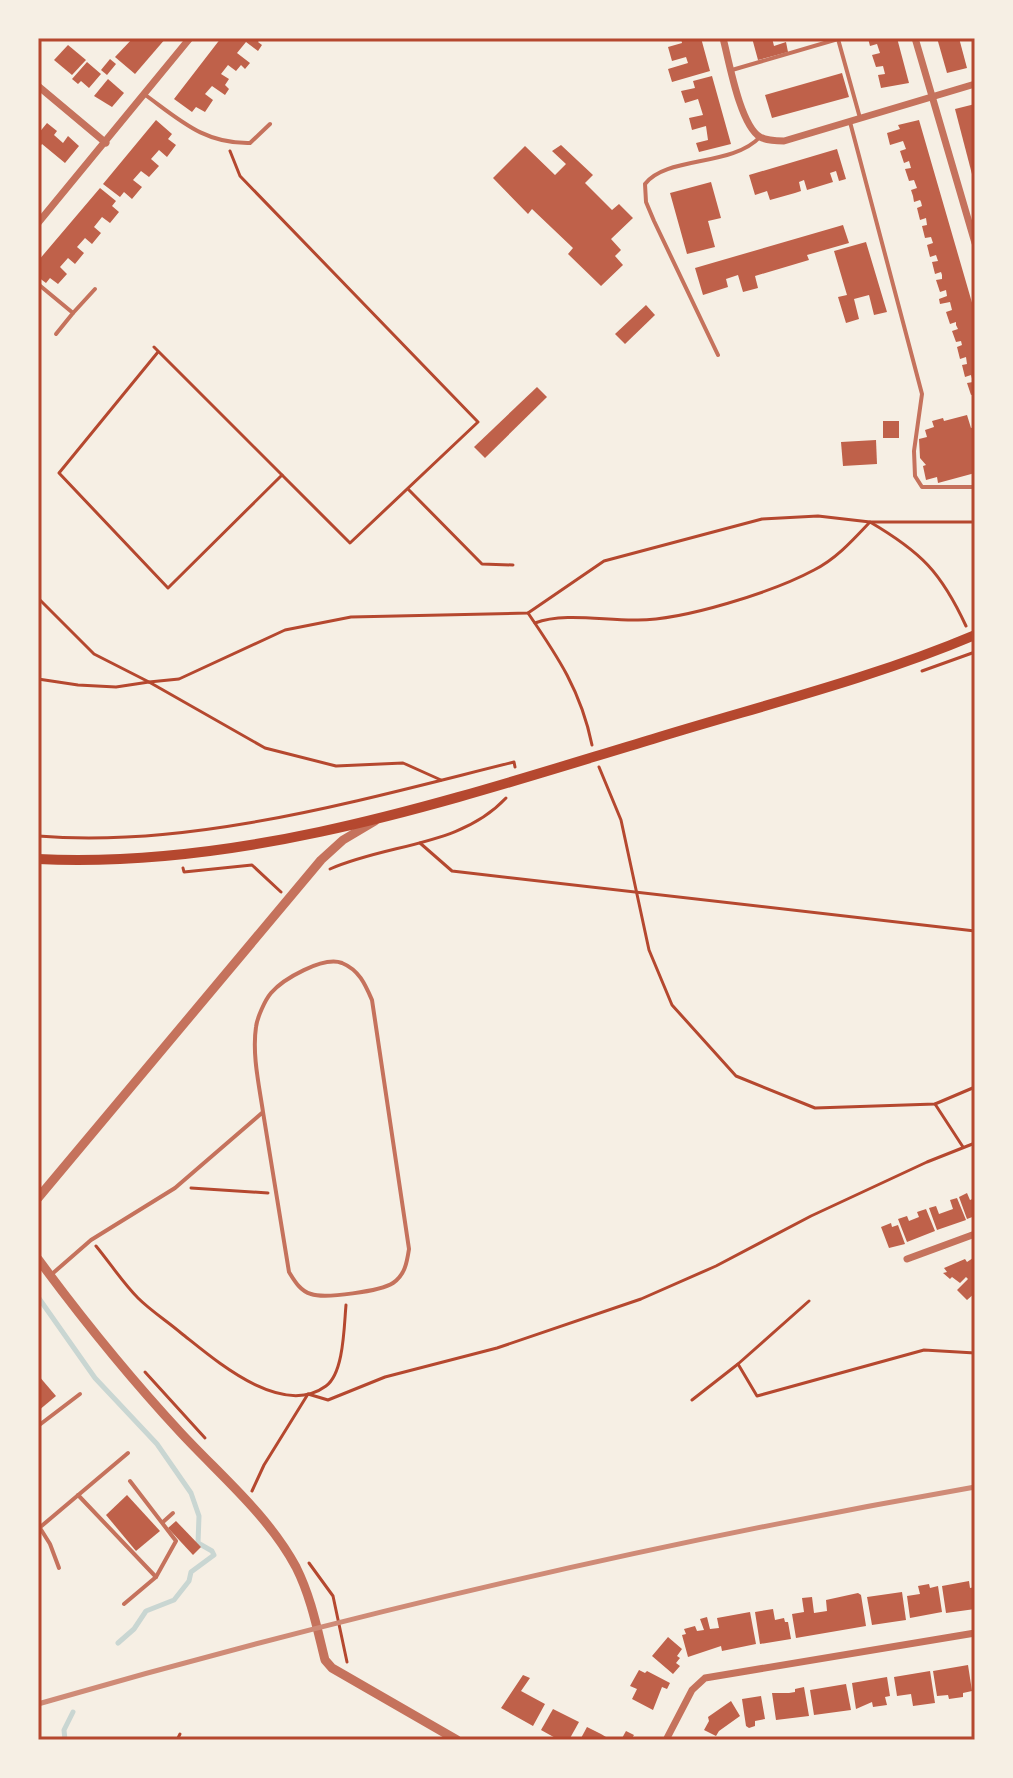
<svg xmlns="http://www.w3.org/2000/svg" width="1013" height="1778" viewBox="0 0 1013 1778" font-family="Jost,sans-serif">
<style>
.lines{fill:none;stroke-linecap:round;stroke-linejoin:round}
.stream{stroke:#c9d6d2;stroke-width:5}
.building{fill:#bf614a}
.path{stroke:#b5482f;stroke-width:3}
.service{stroke:#c5725c;stroke-width:4}
.minor{stroke:#c5725c;stroke-width:7}
.tertiary{stroke:#c5725c;stroke-width:9}
.secondary{stroke:#b5482f;stroke-width:10}
.rail{stroke:#cf8b77;stroke-width:5}
.neatline{fill:none;stroke:#b5482f;stroke-width:3}
</style>
<rect width="100%" height="100%" fill="#f6efe4"/>
<g class="lines">
<g class="stream">
<path d="M38,1297l57,81 62,66 34,49 8,23 -1,27 14,8 2,4 -23,17 -2,9 -15,19 -28,11 -12,18 -16,14"/>
<path d="M65,1740l-1,-10 9,-18"/>
</g>
</g>
<g class="building">
<path d="M133,38h33l-31,36 -20,-17z"/>
<path d="M221,38h40l-3,4 4,3 -4,6 -12,-9 -9,11 13,10 -5,6 -4,-4 -5,6 -8,-6 -7,9 8,5 -4,6 4,4 -4,6 -13,-9 -7,8 8,6 -8,12 -9,-5 -4,5 -18,-13z"/>
<path d="M681,38h20l9,33 -38,11 -4,-13 20,-6 -2,-6 -14,4 -4,-14 14,-4z"/>
<path d="M752,38h20l2,8 12,-4 2,10 -30,8z"/>
<path d="M868,38h29l12,45 -28,5 -3,-13 7,-1 -2,-8 -7,1 -4,-12 8,-2 -3,-9 -7,2z"/>
<path d="M937,38h22l8,30 -20,5z"/>
<path d="M68,45l18,15 -14,15 -18,-15z"/>
<path d="M110,59l6,5 -9,11 -6,-5z"/>
<path d="M87,62l14,12 -12,14 -8,-7 -3,3 -6,-5z"/>
<path d="M842,73l7,24 -77,21 -7,-23z"/>
<path d="M712,76l19,68 -32,8 -3,-9 12,-3 -2,-14 -14,4 -3,-12 14,-3 -5,-16 -13,4 -4,-12 14,-3 -2,-7z"/>
<path d="M108,79l16,14 -12,14 -18,-11z"/>
<path d="M975,104v78h-1l-19,-73z"/>
<path d="M156,120l16,14 -4,5 8,6 -9,12 -8,-7 -8,9 8,7 -10,11 -8,-6 -8,9 9,7 -10,12 -8,-7 -4,5 -17,-13z"/>
<path d="M919,120l56,193v81l-4,1 -4,-12 6,-1 -2,-7 -6,2 -3,-12 5,-1 -1,-7 -6,2 -3,-12 5,-2 -1,-4 -5,1 -4,-11 6,-2 -2,-4v-3l-6,2 -4,-12 6,-2 -2,-8 -10,2 -1,-5 8,-3 -1,-6 -6,2 -4,-12 6,-1v-4l-1,-3 -6,2 -3,-12 6,-1 -2,-6 -6,2 -3,-12 6,-2 -2,-6 -6,1 -3,-12 5,-1 -1,-7 -6,2 -3,-12 5,-2 -1,-4 -1,-2 -6,2 -1,-6 -2,-6 6,-2 -3,-8 -5,1 -4,-12 6,-1 -2,-7 -5,2 -4,-12 6,-2 -3,-8 -13,4 -3,-12 13,-4 -2,-4z"/>
<path d="M47,123l10,8 -3,4 9,8 5,-7 11,10 -14,17 -23,-19 -4,5v-15z"/>
<path d="M561,145l32,30 -8,8 27,27 7,-6 14,14 -22,21 10,11 -6,6 8,9 -22,21 -33,-32 5,-6 -41,-39 -4,5 -35,-36 32,-32 30,29 11,-11 -14,-13z"/>
<path d="M837,149l9,30 -7,2 -3,-10 -6,2 3,9 -26,8 -3,-10 -5,2 2,9 -6,2 -25,7 -3,-9 -12,4 -6,-20z"/>
<path d="M711,182l10,36 -13,3 7,26 -28,7 -17,-61z"/>
<path d="M100,188l16,13 -4,5 7,6 -9,11 -8,-6 -8,10 7,6 -9,11 -7,-6 -8,9 7,6 -9,11 -7,-6 -8,9 7,7 -9,10 -8,-6 -4,5 -8,-6v-16z"/>
<path d="M843,225l6,18 -42,12 2,5 -54,16 3,12 -15,4 -5,-17 -12,4 2,8 -25,8 -8,-27z"/>
<path d="M866,242l21,70 -13,3 -5,-20 -15,4 5,20 -13,4 -8,-26 9,-2 -13,-44z"/>
<path d="M646,305l9,10 -30,29 -10,-10z"/>
<path d="M537,387l10,10 -62,61 -11,-11z"/>
<path d="M967,415l4,13 4,-1v46l-37,10 -1,-6 -11,3 -3,-14 3,-1 -6,-7 -1,-19 8,-2 -2,-7 9,-3 -2,-6 11,-3 1,3z"/>
<rect x="883" y="421" width="16" height="17"/>
<path d="M876,440l1,24 -34,2 -2,-24z"/>
<path d="M967,1193l3,7 5,-2v18l-8,3 -8,-22z"/>
<path d="M957,1198l9,22 -29,10 -8,-22 7,-2 3,8 14,-5 -3,-9z"/>
<path d="M926,1209l9,22 -28,11 -9,-23 9,-3 2,5 10,-4 -2,-5z"/>
<path d="M891,1223l1,4 6,-2 7,19 -16,4 -8,-21z"/>
<path d="M973,1258l2,35 -8,7 -10,-10 11,-11 -2,-2 -6,6 -8,-6 -2,2 -7,-6 4,-1 -3,-4 21,-9 2,3z"/>
<path d="M38,1375l18,21 -18,15z"/>
<path d="M127,1495l33,36 -24,20 -30,-36z"/>
<path d="M176,1521l25,26 -8,8 -25,-27z"/>
<path d="M969,1581l1,7 5,-1v22l-29,4 -4,-27z"/>
<path d="M929,1584l1,4 8,-2 4,26 -32,6 -3,-22 13,-2 -2,-8z"/>
<path d="M902,1592l4,28 -34,5 -5,-28z"/>
<path d="M858,1593l3,2 5,31 -70,12 -4,-24 12,-2 -2,-14 10,-1 2,16 13,-2 -1,-11z"/>
<path d="M773,1609l2,11 9,-2 1,4h3l3,17 -31,5 -5,-32z"/>
<path d="M750,1612l6,32 -34,7 -1,-5 -33,11 -6,-22 4,-1 -2,-5 11,-3 2,5 7,-1 -4,-11 7,-2 3,12 9,-1 -2,-10z"/>
<path d="M668,1637l14,12 -5,7 3,2 -4,5 4,3 -7,8 -21,-18z"/>
<path d="M968,1665l4,26 -9,2v4l-14,2 -1,-4 -11,1 -4,-25z"/>
<path d="M639,1670l6,3 2,-2 23,12 -3,6 -5,-2 -9,23 -21,-11 5,-10 -7,-3z"/>
<path d="M930,1671l5,32 -22,3 -2,-12 -14,2 -3,-19z"/>
<path d="M523,1675l7,3 -9,13 24,13 -12,22 -32,-18z"/>
<path d="M887,1677l3,19 -5,1 2,8 -14,2 -1,-5 -16,7 -4,-26z"/>
<path d="M846,1684l5,26 -37,5 -4,-25z"/>
<path d="M804,1687l5,29 -33,4 -4,-27h17l6,-1v-3z"/>
<path d="M761,1696l4,23 -10,2v5l-6,2 -3,-2 -4,-27z"/>
<path d="M731,1701l9,15 -21,15 -3,5 -12,-6 5,-9 -1,-4z"/>
<path d="M553,1709l26,13 -10,18h-10l-18,-10z"/>
<path d="M587,1727l14,7 10,6h-31z"/>
<path d="M626,1731l8,4 -3,5h-10z"/>
</g>
<g class="lines">
<g class="path">
<path d="M154,347l196,196 128,-121 -238,-246 -10,-25"/>
<path d="M158,352l-99,121 109,115 114,-113"/>
<path d="M408,489l74,75 31,1"/>
<path d="M38,598l56,56 55,28 30,-3 106,-49 66,-13 177,-4 76,-52 158,-42 56,-3 52,6h105"/>
<path d="M528,613c30,44 53,78 64,132"/>
<path d="M535,623c29,-11 71,-2 103,-3 46,0 135,-28 176,-50 22,-11 39,-30 56,-48 51,30 71,50 96,104"/>
<path d="M922,671l53,-19"/>
<path d="M38,679l40,6 38,2 33,-5 116,66 71,18 67,-3 38,17"/>
<path d="M599,767l22,53 28,130 23,55 64,71 79,32 120,-4 40,-17"/>
<path d="M38,836c154,13 326,-37 476,-74l1,5"/>
<path d="M420,843l32,28 523,60"/>
<path d="M183,868l1,4 68,-7 29,27"/>
<path d="M330,869c59,-26 130,-22 176,-71"/>
<path d="M935,1104l28,43"/>
<path d="M191,1188l77,5"/>
<path d="M96,1246c14,17 27,37 42,52 13,13 29,23 43,35 33,26 100,86 145,53 18,-13 18,-60 20,-81"/>
<path d="M738,1364l19,32 167,-46 51,3"/>
<path d="M145,1372l60,66"/>
<path d="M692,1400l46,-36 71,-63"/>
<path d="M252,1491l12,-26 44,-71 20,6 57,-23 112,-29 144,-49 75,-33 95,-50 116,-54 48,-19"/>
<path d="M309,1563l24,33 14,66"/>
<path d="M177,1740l3,-6"/>
</g>
<g class="service">
<path d="M838,39l22,79"/>
<path d="M732,70l106,-31"/>
<path d="M144,94c36,26 60,50 106,49l20,-19"/>
<path d="M850,122l72,272 -8,57 1,25 7,11h53"/>
<path d="M38,284l35,29 -17,21"/>
<path d="M73,313l22,-24"/>
<path d="M718,355l-64,-134 -8,-19 -1,-18c21,-28 87,-17 115,-47"/>
<path d="M52,1274l39,-34 84,-52 88,-76c-4,-27 -11,-58 -7,-85 1,-9 9,-27 15,-34 12,-14 52,-37 71,-30 17,7 23,21 30,37l37,249c-2,13 -4,26 -16,34 -12,8 -68,16 -82,11 -11,-3 -17,-14 -22,-22l-26,-160"/>
<path d="M38,1426l42,-32"/>
<path d="M78,1495l78,82"/>
<path d="M163,1522l10,-9"/>
<path d="M40,1528l10,16 9,24"/>
<path d="M38,1529l90,-76"/>
<path d="M124,1604l32,-27 20,-36 -46,-60"/>
</g>
<g class="minor">
<path d="M723,38c6,23 17,87 37,99 7,4 16,4 24,4l191,-57"/>
<path d="M915,38l60,205"/>
<path d="M38,86l68,57"/>
<path d="M38,223l152,-185"/>
<path d="M907,1259l68,-25"/>
<path d="M666,1740l26,-50 13,-12 270,-45"/>
</g>
<g class="tertiary">
<path d="M38,1198l283,-338 22,-20 32,-19"/>
<path d="M38,1259c45,61 92,119 143,174 40,43 87,82 115,134 15,30 21,61 29,93l7,8 125,72"/>
</g>
<path class="secondary" d="M38,859c211,10 415,-60 615,-120 107,-33 218,-60 322,-104"/>
<path class="rail" d="M38,1704c308,-89 622,-162 937,-217"/>
</g>
<rect width="1013" height="1778" fill="none" stroke="#f6efe4" stroke-width="80"/>
<rect x="40" y="40" width="933" height="1698" class="neatline"/>
</svg>
